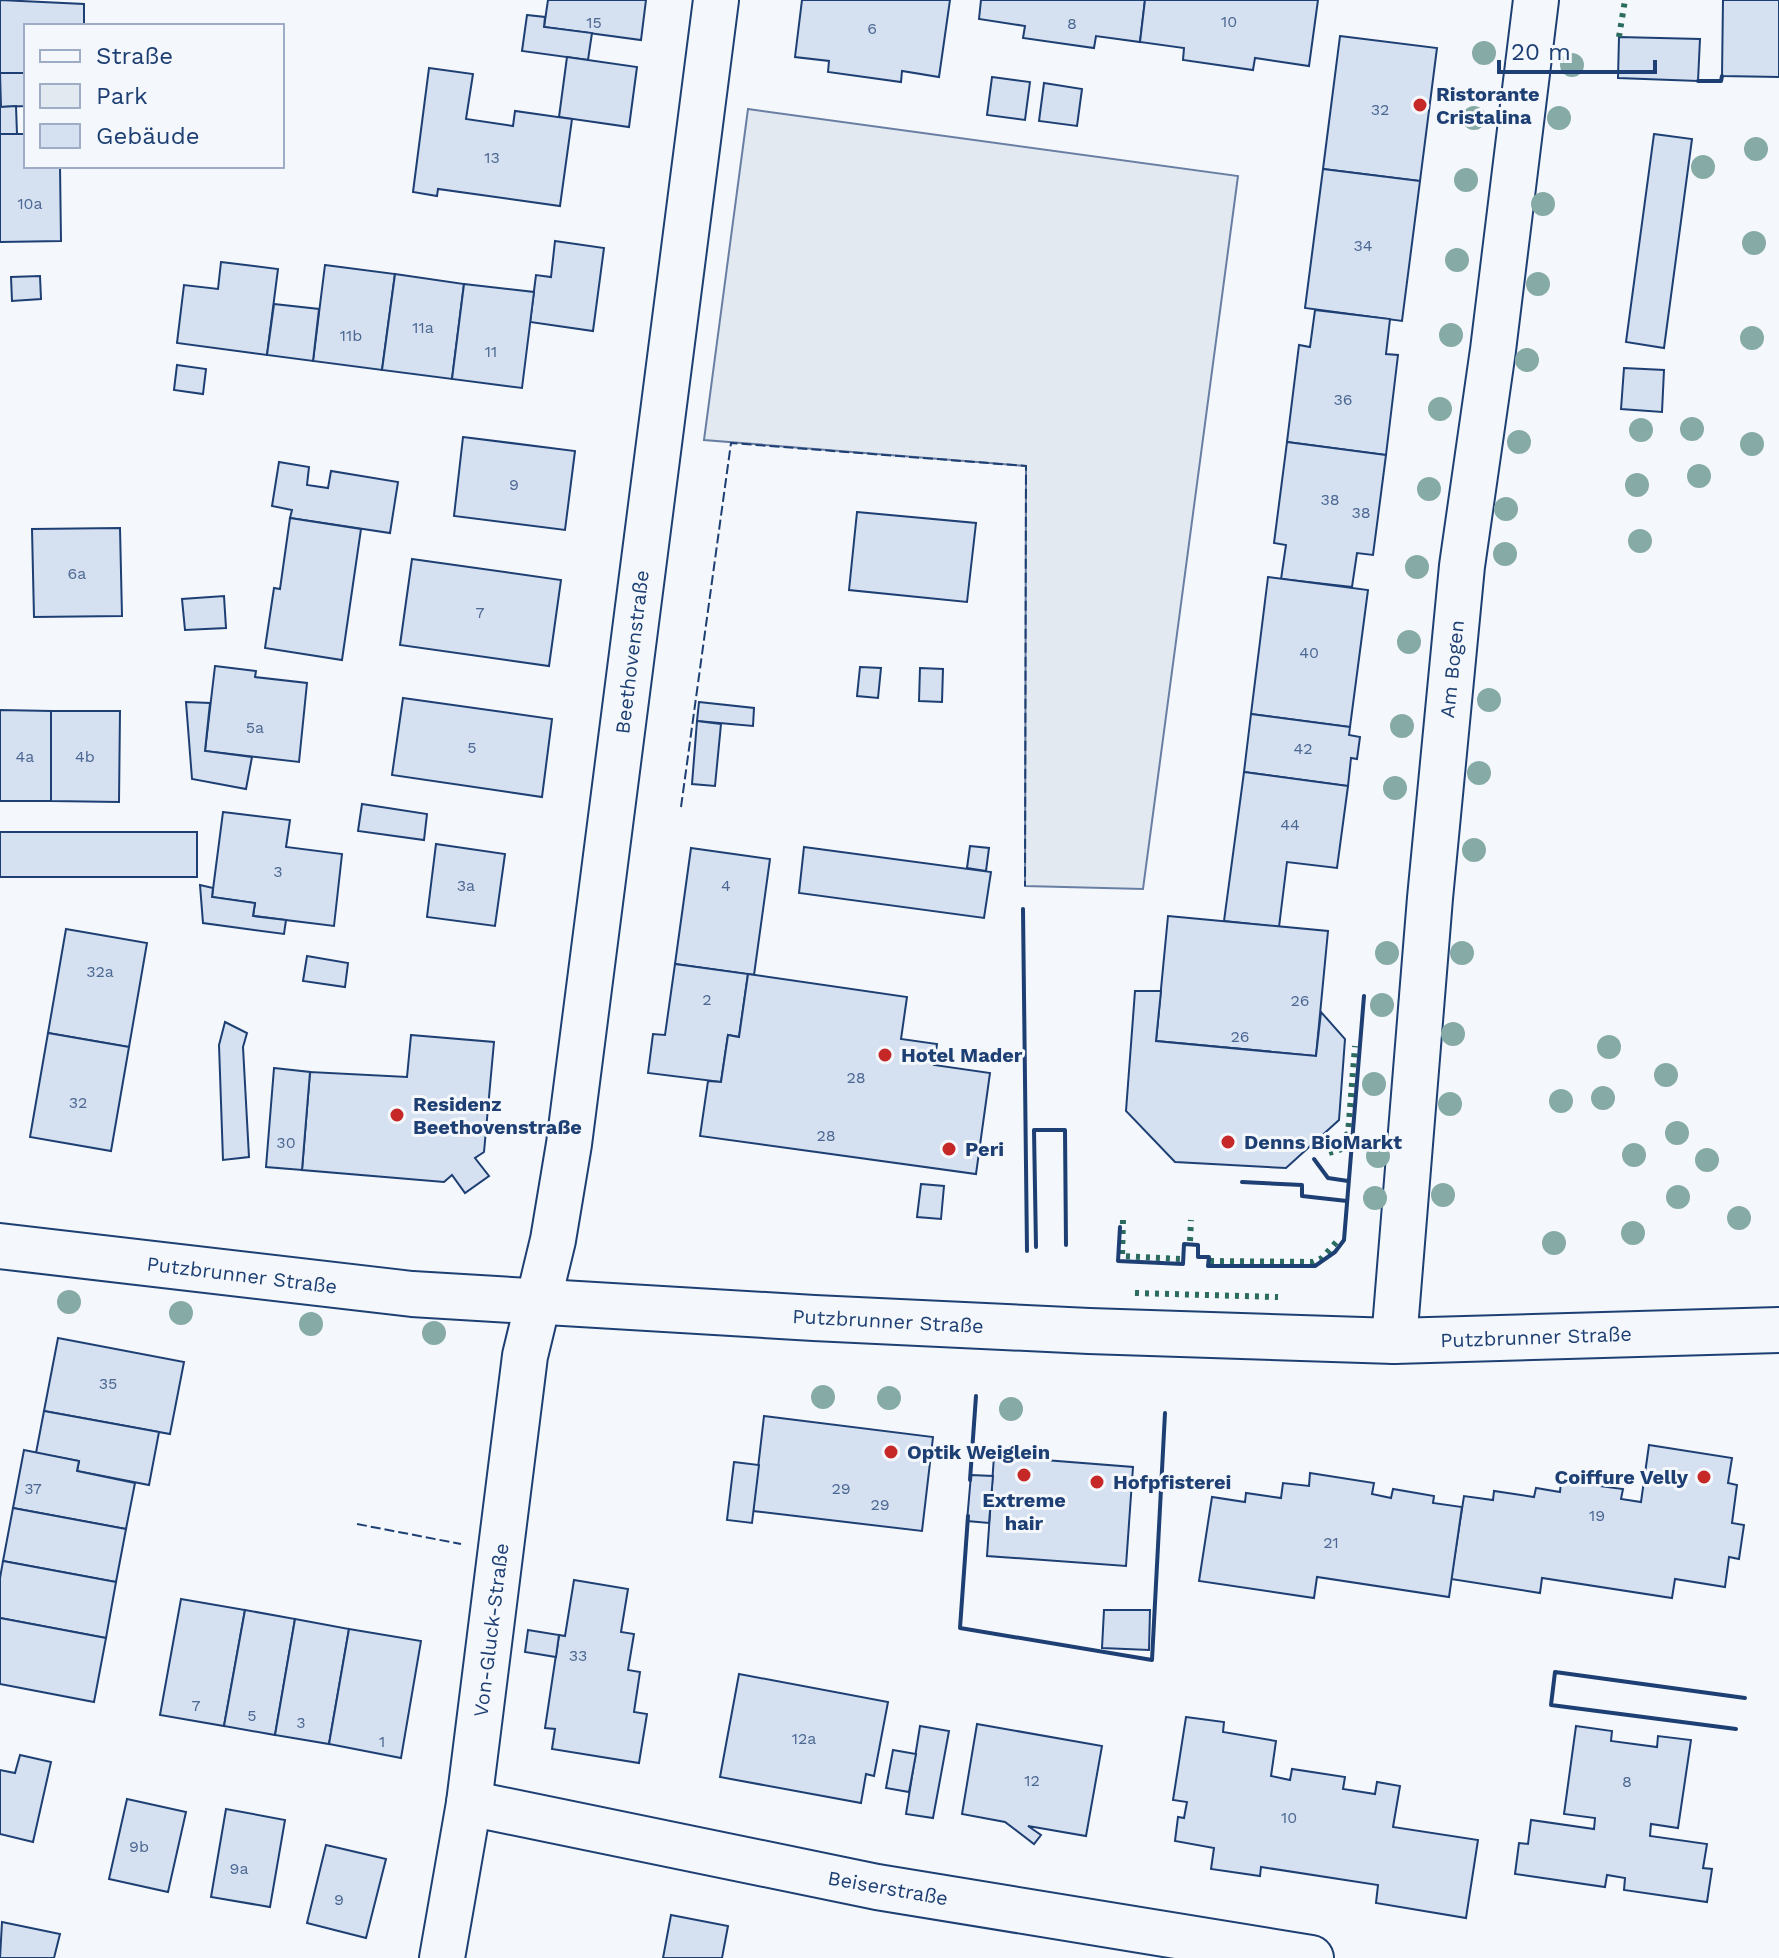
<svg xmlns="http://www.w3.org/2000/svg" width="1779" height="1958" viewBox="0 0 1779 1958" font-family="'Work Sans',sans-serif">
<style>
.green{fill:#e3e9f0;stroke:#687fa3;stroke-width:2}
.building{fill:#d5e0f0;stroke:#1d3f73;stroke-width:2}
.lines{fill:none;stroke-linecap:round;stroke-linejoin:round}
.minor-casing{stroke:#1d3f73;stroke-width:48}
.secondary-casing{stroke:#1d3f73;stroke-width:48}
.minor{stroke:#f4f7fb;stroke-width:44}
.secondary{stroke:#f4f7fb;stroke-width:44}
.hedge{stroke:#2c6c60;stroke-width:6;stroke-dasharray:4 6;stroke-linecap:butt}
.fence{stroke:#1d3f73;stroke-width:2;stroke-dasharray:10 4;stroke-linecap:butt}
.wall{stroke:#1d3f73;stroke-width:4}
.tree{fill:#86aba6}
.poi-dot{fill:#c62828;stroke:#f4f7fb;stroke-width:3}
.labels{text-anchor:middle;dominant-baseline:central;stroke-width:6;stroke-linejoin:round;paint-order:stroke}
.number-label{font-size:16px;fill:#4b6792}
.poi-label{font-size:20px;font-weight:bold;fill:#1d3f73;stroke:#f4f7fb;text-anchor:start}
.street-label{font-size:20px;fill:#1d3f73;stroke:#f4f7fb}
</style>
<rect width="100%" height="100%" fill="#f4f7fb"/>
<path class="green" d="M748,109l490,67 -95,713 -118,-3 1,-420 -322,-26z"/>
<g class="building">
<path d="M0,0l84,4v22h-58v47h-26z"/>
<path d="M548,0h98l-5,40 -97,-13z"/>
<path d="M802,0h148l-11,77 -37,-6 -1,11 -73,-10 1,-11 -34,-4z"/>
<path d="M981,0h164l-5,42 -44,-6 -2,12 -71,-10 2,-12 -46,-7z"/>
<path d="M1145,0h173l-9,66 -54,-8 -2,12 -70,-10 1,-12 -44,-6z"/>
<path d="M1723,0h56v77l-57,-1z"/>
<path d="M527,15l18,2 -1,10 48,6 -4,27 -66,-9z"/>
<path d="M1340,36l97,12 -17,133 -97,-12z"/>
<path d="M1619,37l81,2 -2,42 -80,-3z"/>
<path d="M567,57l70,10 -8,60 -70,-10z"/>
<path d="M429,68l44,6 -7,45 47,7 2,-15 57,8 -12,87 -122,-17 -1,7 -24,-4z"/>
<path d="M0,73h26v33l-25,1z"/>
<path d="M992,77l38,5 -5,38 -38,-5z"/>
<path d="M1044,83l38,6 -5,37 -38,-5z"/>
<path d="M16,106l1,28h-17v-27z"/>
<path d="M0,134h26v32h34l1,75 -61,1z"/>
<path d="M1654,134l38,5 -28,209 -38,-6z"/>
<path d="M1323,169l97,12 -18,140 -97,-13z"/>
<path d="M555,241l49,7 -11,83 -63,-9 6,-47 15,2z"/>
<path d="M221,262l57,7 -11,86 -90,-12 7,-58 34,4z"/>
<path d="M325,265l70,9 -13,96 -69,-9z"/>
<path d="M395,274l69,10 -12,95 -70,-9z"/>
<path d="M40,276l1,23 -29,2 -1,-24z"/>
<path d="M464,284l70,8 -12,96 -70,-9z"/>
<path d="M274,304l45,5 -6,52 -46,-6z"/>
<path d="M1315,310l75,9 -4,35 12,1 -12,100 -99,-13 12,-97 11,2z"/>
<path d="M177,365l29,4 -3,25 -29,-4z"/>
<path d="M1624,368l40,2 -2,42 -41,-3z"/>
<path d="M463,437l112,14 -10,79 -111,-14z"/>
<path d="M1287,442l99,13 -13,100 -16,-2 -5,34 -71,-8 5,-34 -12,-2z"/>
<path d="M279,462l30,5 -2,18 21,3 3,-17 67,11 -8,51 -100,-15 2,-8 -20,-4z"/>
<path d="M857,512l119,11 -9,79 -118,-12z"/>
<path d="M290,518l71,11 -19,131 -77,-12 9,-60 6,1z"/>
<path d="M120,528l2,88 -88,1 -2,-88z"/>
<path d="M412,559l149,21 -12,86 -149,-21z"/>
<path d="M1268,577l100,13 -18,137 -99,-13z"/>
<path d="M224,596l2,32 -41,2 -3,-31z"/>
<path d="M215,666l41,5 -1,6 52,6 -8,79 -94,-11z"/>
<path d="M860,667l21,1 -3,30 -21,-2z"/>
<path d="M920,668l23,1 -1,33 -23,-1z"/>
<path d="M403,698l149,21 -10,78 -150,-22z"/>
<path d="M186,702l24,1 -5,48 47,6 -6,32 -54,-10z"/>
<path d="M699,702l55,6 -1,18 -56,-5z"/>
<path d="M0,710l51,1v90h-51z"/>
<path d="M51,711h69l-1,91 -68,-1z"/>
<path d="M1251,714l99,13 -1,8 11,2 -3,22 -6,-1 -3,28 -104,-14z"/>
<path d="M697,721l24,3 -6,62 -23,-2z"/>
<path d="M1244,772l104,14 -11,82 -50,-6 -8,65 -55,-6z"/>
<path d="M362,804l65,10 -3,26 -66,-9z"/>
<path d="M223,812l67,8 -4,27 56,7 -8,72 -81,-10 2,-13 -43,-6z"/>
<rect x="0" y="832" width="197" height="45"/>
<path d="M436,844l69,10 -10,72 -68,-9z"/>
<path d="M970,846l19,2 -3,23 -19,-3z"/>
<path d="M804,847l187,25 -7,46 -185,-25z"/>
<path d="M691,848l79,11 -16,116 -79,-11z"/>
<path d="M200,885l13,3 -1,9 43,6 -2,13 33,4 -2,14 -81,-11z"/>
<path d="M1168,916l160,15 -12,125 -160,-15z"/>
<path d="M66,929l81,14 -18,104 -81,-14z"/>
<path d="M307,956l41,7 -3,24 -42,-6z"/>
<path d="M675,964l73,10 -9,63 -11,-2 -7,47 -73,-9 5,-39 12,1z"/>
<path d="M748,974l159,23 -6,42 36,5 -3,21 56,8 -14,101 -276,-38 8,-55 13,1 7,-47 11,2z"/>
<path d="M1135,991h26l-5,50 160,15 5,-44 24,27 -6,81 -53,48 -111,-6 -49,-51z"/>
<path d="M225,1022l22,11 -4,14 6,110 -26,3 -4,-115z"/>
<path d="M48,1033l81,14 -18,104 -81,-14z"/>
<path d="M411,1035l83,7 -10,110 -9,6 14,18 -24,17 -13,-18 -8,7 -142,-12 8,-98 97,5z"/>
<path d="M274,1068l36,4 -8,98 -36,-3z"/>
<path d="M921,1184l23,2 -3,33 -24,-2z"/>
<path d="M58,1338l126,24 -14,72 -126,-23z"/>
<path d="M44,1411l115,21 -10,53 -72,-14 2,-10 -43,-8z"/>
<path d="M764,1416l169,21 -11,94 -169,-20z"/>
<path d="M1649,1445l83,13 -4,25 9,2 -5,38 12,2 -5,34 -10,-2 -4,30 -50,-8 -3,19 -130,-20 -2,15 -89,-14 13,-83 29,4 1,-9 40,6 2,-9 24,4 1,-11 62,8 -2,10 20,3z"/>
<path d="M24,1450l55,11 -2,10 58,12 -9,46 -113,-21z"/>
<path d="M994,1456l139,11 -7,99 -139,-10z"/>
<path d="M734,1462l25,3 -7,58 -25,-3z"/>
<path d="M1310,1473l64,10 -2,11 19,4 2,-9 41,7 -1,7 29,4 -13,90 -132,-20 -3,21 -115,-17 13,-84 33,5 1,-9 35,5 2,-15 26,3z"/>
<path d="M971,1475l22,1 -4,47 -22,-2z"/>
<path d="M13,1508l113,21 -10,53 -113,-21z"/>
<path d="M3,1561l113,21 -10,56 -106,-20v-40z"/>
<path d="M574,1580l54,9 -7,43 13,2 -6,36 12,2 -6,40 13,2 -8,49 -87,-14 3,-20 -10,-1 14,-93 6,1z"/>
<path d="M181,1599l64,11 -21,116 -64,-11z"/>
<path d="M245,1610l50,9 -20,116 -51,-9z"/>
<path d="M1104,1610h46l-1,40 -47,-2z"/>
<path d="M0,1618l106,20 -12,64 -94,-18z"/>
<path d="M295,1619l54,10 -20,115 -54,-9z"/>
<path d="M349,1629l72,12 -20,117 -72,-14z"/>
<path d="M528,1630l31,5 -3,22 -31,-5z"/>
<path d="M739,1674l149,28 -14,74 -8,-2 -5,29 -141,-26z"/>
<path d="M1186,1717l38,5 -1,10 53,9 -5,35 19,4 2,-11 53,8 -2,12 32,5 2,-12 23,4 -7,41 85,13 -12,78 -90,-15 2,-18 -117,-18 -1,9 -49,-7 3,-21 -39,-7 3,-24 6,1 3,-16 -14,-2z"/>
<path d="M977,1724l125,22 -16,90 -58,-10 13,9 -7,9 -29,-22 -43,-8z"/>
<path d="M920,1726l29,5 -16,87 -27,-4z"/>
<path d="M1576,1726l36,5 -1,10 46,6 1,-11 33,4 -13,88 -27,-4 -1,12 57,8 -4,24 9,1 -5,33 -83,-12 1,-12 -18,-3 -2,12 -90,-13 4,-31 9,1 3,-24 63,9 1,-11 -31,-4z"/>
<path d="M893,1750l23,4 -7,38 -23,-4z"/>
<path d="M20,1755l31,7 -18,80 -33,-8v-64l15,3z"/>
<path d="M127,1799l59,13 -18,80 -59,-13z"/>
<path d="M226,1809l59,11 -15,87 -59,-10z"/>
<path d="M326,1845l60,14 -20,79 -59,-15z"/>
<path d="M671,1915l57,11 -6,32h-59z"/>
<path d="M2,1922l58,12 -6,24h-54z"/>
</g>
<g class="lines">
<g class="minor-casing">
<g id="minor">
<path d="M1394,1341l36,-443 32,-332 31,-216 43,-350"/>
<path d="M469,1803l408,84 434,71"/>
<path d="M442,1958l27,-155 56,-447 28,-116 16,-96 147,-1144"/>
</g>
</g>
<g class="secondary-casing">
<path id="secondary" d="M0,1246l412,48 402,24 275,13 305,10 385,-11"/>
</g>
<use href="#minor" class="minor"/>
<use href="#secondary" class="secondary"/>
<g class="hedge">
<path d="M1619,37l6,-37"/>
<path d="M1329,1153l13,-4v-13l6,-2 7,-88"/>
<path d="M1123,1220l-1,36 59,3"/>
<path d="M1190,1241l1,-21"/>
<path d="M1210,1261l103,1 9,-4 16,-18"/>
<path d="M1135,1293l143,4"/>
</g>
<g class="fence">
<path d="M681,807l50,-364 295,23 -1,420"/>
<path d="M357,1524l104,20"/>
</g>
<g class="wall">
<path d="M1698,81h23l1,-5"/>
<path d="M1023,909l4,342"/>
<path d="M1314,1159l14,19 20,3"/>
<path d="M1242,1182l60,3v11l45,5"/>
<path d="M1120,1227l-2,34 65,3 1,-20 14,1v12h11l-1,9h107l20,-14 9,-12 20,-244"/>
<path d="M1036,1247l-2,-117h31l1,115"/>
<path d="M970,1480l6,-84"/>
<path d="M968,1516l-8,112 192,32 13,-247"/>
<path d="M1736,1729l-185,-24 4,-33 190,26"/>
</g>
</g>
<g class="tree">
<circle cx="1484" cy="53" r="12"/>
<circle cx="1572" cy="65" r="12"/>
<circle cx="1474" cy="118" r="12"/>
<circle cx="1559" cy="118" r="12"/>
<circle cx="1756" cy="149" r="12"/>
<circle cx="1703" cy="167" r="12"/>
<circle cx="1466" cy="180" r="12"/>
<circle cx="1543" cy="204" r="12"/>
<circle cx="1754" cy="243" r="12"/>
<circle cx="1457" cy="260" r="12"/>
<circle cx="1538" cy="284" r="12"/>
<circle cx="1451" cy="335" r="12"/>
<circle cx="1752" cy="338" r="12"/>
<circle cx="1527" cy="360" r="12"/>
<circle cx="1440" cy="409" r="12"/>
<circle cx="1692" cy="429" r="12"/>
<circle cx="1641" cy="430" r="12"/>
<circle cx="1519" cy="442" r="12"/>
<circle cx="1752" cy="444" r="12"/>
<circle cx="1699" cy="476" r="12"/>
<circle cx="1637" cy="485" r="12"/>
<circle cx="1429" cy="489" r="12"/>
<circle cx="1506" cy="509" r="12"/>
<circle cx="1640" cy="541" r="12"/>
<circle cx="1505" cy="554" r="12"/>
<circle cx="1417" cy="567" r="12"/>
<circle cx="1409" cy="642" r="12"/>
<circle cx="1489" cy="700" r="12"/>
<circle cx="1402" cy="726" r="12"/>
<circle cx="1479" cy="773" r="12"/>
<circle cx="1395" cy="788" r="12"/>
<circle cx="1474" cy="850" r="12"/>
<circle cx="1387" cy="953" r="12"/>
<circle cx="1462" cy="953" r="12"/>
<circle cx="1382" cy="1005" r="12"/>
<circle cx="1453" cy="1034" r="12"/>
<circle cx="1609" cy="1047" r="12"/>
<circle cx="1666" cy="1075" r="12"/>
<circle cx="1374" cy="1084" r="12"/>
<circle cx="1603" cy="1098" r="12"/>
<circle cx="1561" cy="1101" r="12"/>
<circle cx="1450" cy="1104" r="12"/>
<circle cx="1677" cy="1133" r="12"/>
<circle cx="1634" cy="1155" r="12"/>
<circle cx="1378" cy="1156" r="12"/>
<circle cx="1707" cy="1160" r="12"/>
<circle cx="1443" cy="1195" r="12"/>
<circle cx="1678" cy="1197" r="12"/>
<circle cx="1375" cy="1198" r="12"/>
<circle cx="1739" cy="1218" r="12"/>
<circle cx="1633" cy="1233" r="12"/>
<circle cx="1554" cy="1243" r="12"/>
<circle cx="69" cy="1302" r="12"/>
<circle cx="181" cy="1313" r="12"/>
<circle cx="311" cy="1324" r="12"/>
<circle cx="434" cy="1333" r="12"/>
<circle cx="823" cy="1397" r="12"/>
<circle cx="889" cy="1398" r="12"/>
<circle cx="1011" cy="1409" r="12"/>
</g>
<g class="poi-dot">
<circle cx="1420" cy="105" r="8"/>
<circle cx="885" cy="1055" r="8"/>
<circle cx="397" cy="1115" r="8"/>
<circle cx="1228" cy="1142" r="8"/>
<circle cx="949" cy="1149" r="8"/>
<circle cx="891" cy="1452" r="8"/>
<circle cx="1024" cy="1475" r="8"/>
<circle cx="1704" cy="1477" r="8"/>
<circle cx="1097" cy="1482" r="8"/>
</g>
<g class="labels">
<g class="number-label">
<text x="1229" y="21">10</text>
<text x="594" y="22">15</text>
<text x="1072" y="23">8</text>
<text x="872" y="28">6</text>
<text x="1380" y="109">32</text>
<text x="492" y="157">13</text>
<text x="30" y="203">10a</text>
<text x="1363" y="245">34</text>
<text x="423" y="327">11a</text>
<text x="351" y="335">11b</text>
<text x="491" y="351">11</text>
<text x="1343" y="399">36</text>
<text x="514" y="484">9</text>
<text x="1330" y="499">38</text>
<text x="1361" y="512">38</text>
<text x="77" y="573">6a</text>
<text x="480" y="612">7</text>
<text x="1309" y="652">40</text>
<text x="255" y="727">5a</text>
<text x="472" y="747">5</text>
<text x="1303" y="748">42</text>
<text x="25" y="756">4a</text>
<text x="85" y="756">4b</text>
<text x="1290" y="824">44</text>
<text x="278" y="871">3</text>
<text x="466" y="885">3a</text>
<text x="726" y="885">4</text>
<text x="100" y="971">32a</text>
<text x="707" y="999">2</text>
<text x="1300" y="1000">26</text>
<text x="1240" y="1036">26</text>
<text x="856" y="1077">28</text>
<text x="78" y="1102">32</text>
<text x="826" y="1135">28</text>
<text x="286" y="1142">30</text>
<text x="108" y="1383">35</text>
<text x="33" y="1488">37</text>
<text x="841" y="1488">29</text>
<text x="880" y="1504">29</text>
<text x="1597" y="1515">19</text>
<text x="1331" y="1542">21</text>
<text x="578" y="1655">33</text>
<text x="196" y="1705">7</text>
<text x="252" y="1715">5</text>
<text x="301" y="1722">3</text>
<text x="804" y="1738">12a</text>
<text x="382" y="1741">1</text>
<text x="1032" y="1780">12</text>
<text x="1627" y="1781">8</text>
<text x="1289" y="1817">10</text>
<text x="139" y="1846">9b</text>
<text x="239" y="1868">9a</text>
<text x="339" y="1899">9</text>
</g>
<g class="poi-label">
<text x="1436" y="94">Ristorante<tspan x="1436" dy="23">Cristalina</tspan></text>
<text x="901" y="1055">Hotel Mader</text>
<text x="413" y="1104">Residenz<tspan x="413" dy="23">Beethovenstraße</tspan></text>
<text x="1244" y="1142">Denns BioMarkt</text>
<text x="965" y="1149">Peri</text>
<text x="907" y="1452">Optik Weiglein</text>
<text x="1688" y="1477" text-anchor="end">Coiffure Velly</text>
<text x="1113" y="1482">Hofpfisterei</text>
<text x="1024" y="1500" text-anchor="middle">Extreme<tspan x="1024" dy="23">hair</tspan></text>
</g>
<g class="street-label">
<text transform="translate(632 652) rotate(-83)">Beethovenstraße</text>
<text transform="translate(1452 669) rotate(-84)">Am Bogen</text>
<text transform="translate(242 1275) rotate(7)">Putzbrunner Straße</text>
<text transform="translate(888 1321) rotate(3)">Putzbrunner Straße</text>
<text transform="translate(1536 1337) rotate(-2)">Putzbrunner Straße</text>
<text transform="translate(491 1630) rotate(-83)">Von-Gluck-Straße</text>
<text transform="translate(888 1888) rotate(10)">Beiserstraße</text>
</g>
</g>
<rect x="24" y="24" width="260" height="144" fill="#f4f7fb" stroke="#9eadc5" stroke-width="2"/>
<rect x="40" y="50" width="40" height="12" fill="#f4f7fb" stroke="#9eadc5" stroke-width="2"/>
<text x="96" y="64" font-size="24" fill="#1d3f73">Straße</text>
<rect x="40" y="84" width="40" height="24" fill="#e3e9f0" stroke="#9eadc5" stroke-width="2"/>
<text x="96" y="104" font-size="24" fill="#1d3f73">Park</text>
<rect x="40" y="124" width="40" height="24" fill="#d5e0f0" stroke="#9eadc5" stroke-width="2"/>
<text x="96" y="144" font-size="24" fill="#1d3f73">Gebäude</text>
<path d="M1499 60v12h156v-12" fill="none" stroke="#1d3f73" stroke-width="4"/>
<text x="1511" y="60" font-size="24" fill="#1d3f73" stroke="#f4f7fb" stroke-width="6" paint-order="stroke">20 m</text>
</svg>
